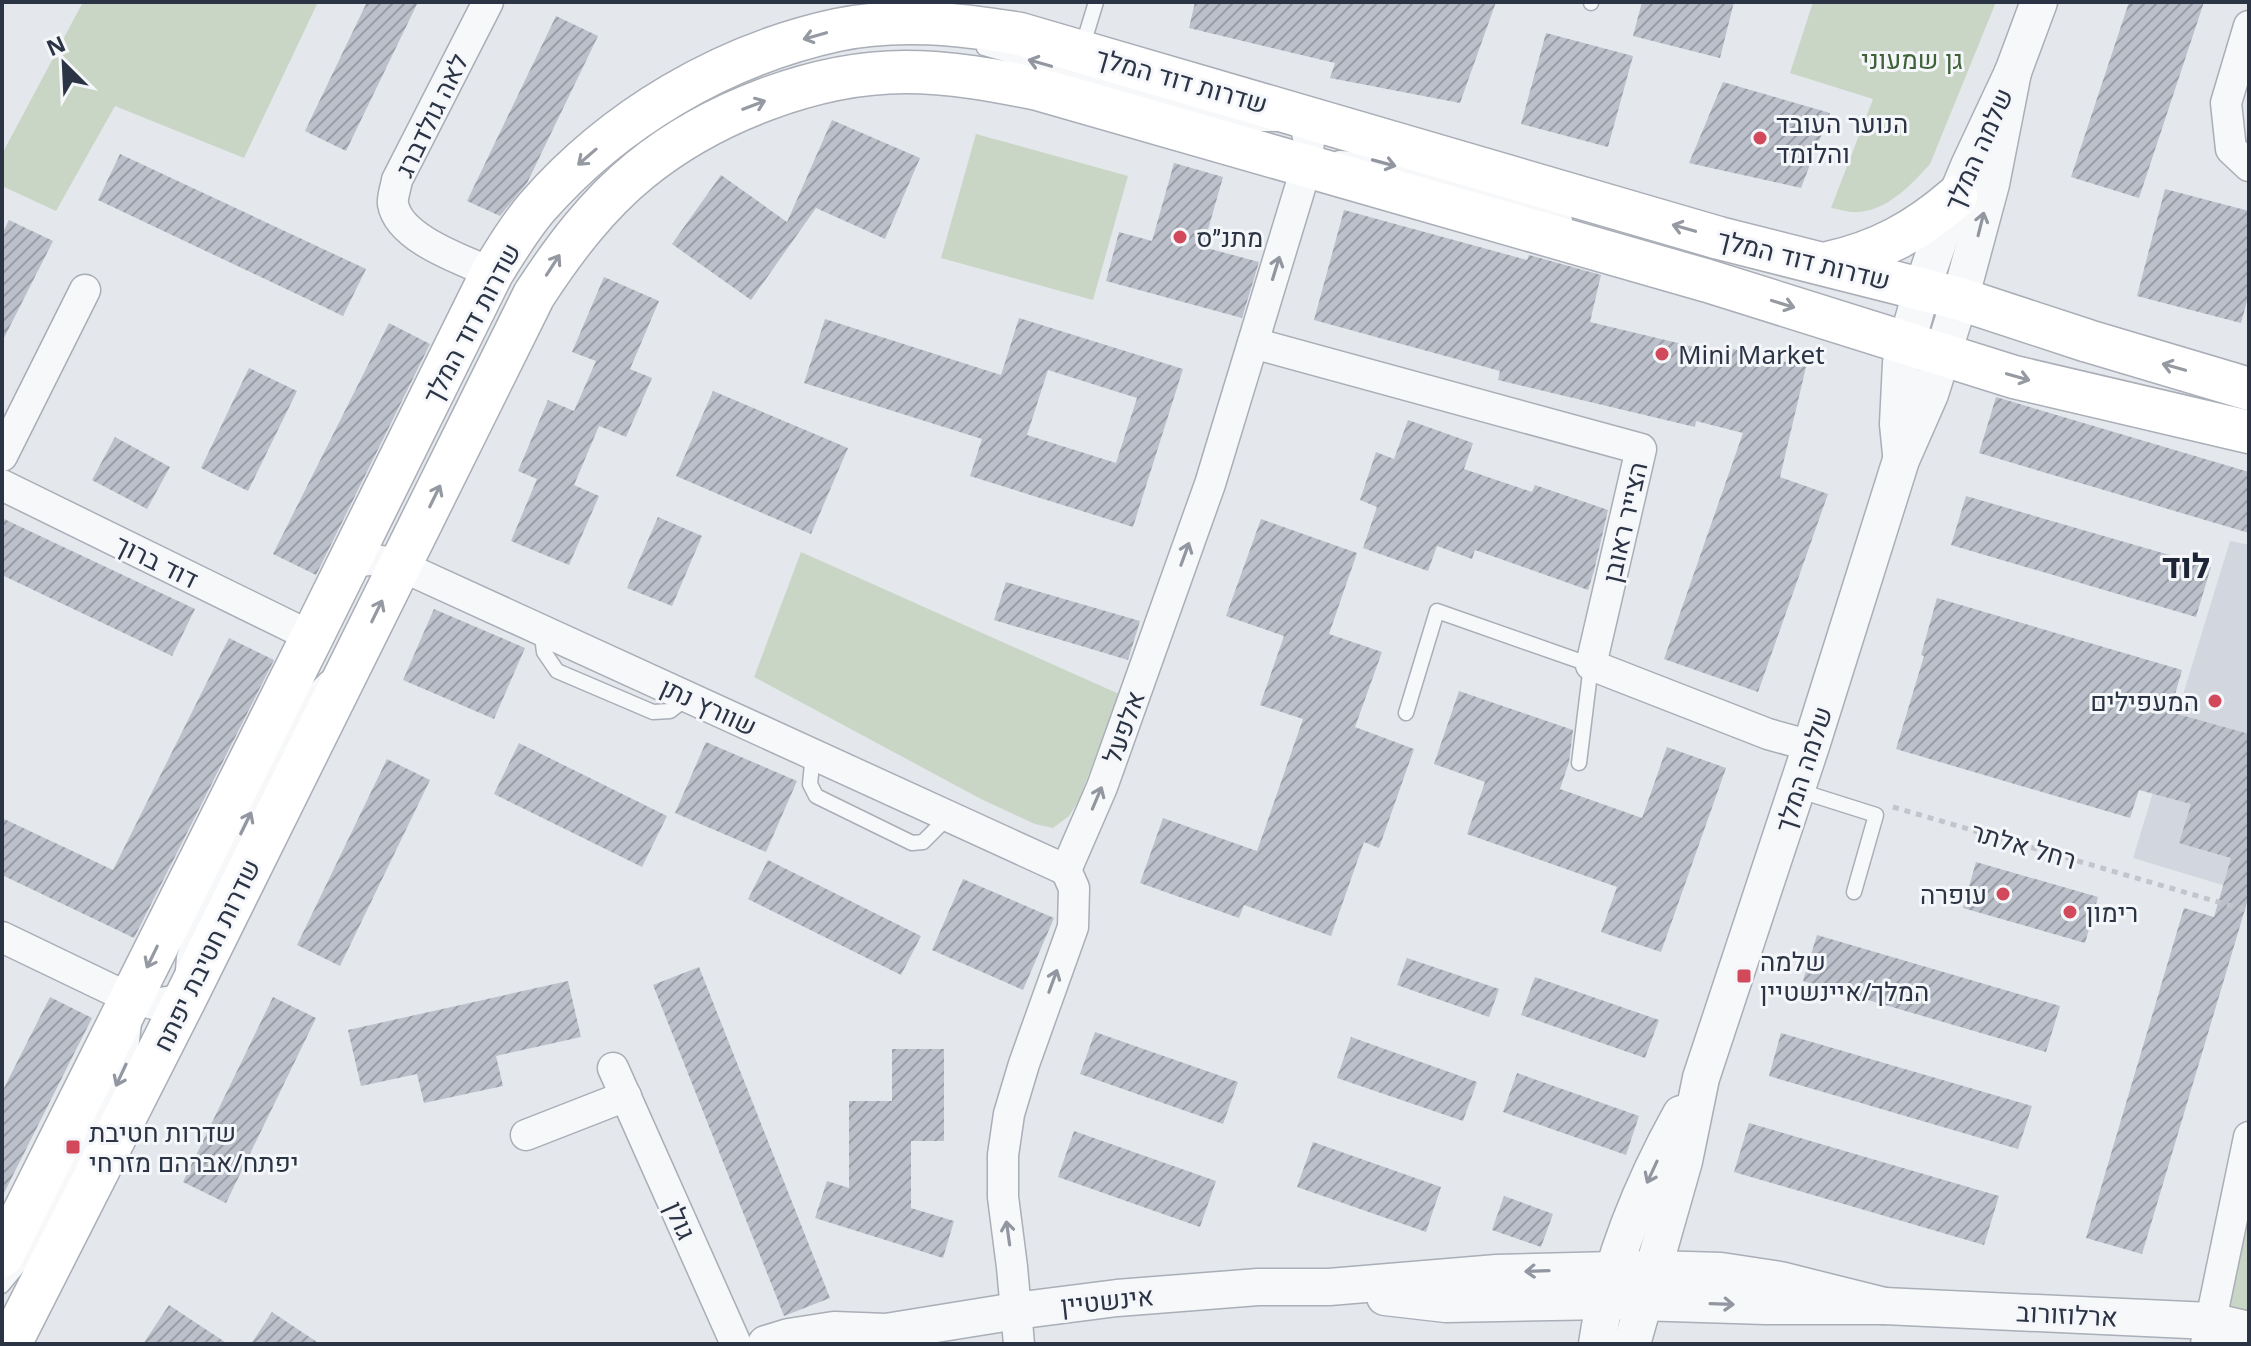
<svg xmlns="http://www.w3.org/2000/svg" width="2251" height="1346" viewBox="0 0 2251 1346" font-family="'Noto Sans',Heebo,sans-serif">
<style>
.built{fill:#d2d6de}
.green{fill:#c9d6c5}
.building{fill:url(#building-hatch);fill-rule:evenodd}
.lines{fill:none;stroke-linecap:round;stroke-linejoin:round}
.service-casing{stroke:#a9aeb7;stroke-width:17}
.minor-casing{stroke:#a9aeb7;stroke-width:33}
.tertiary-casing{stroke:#a9aeb7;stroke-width:39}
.secondary-casing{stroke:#a9aeb7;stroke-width:45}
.path{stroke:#c2c5cb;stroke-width:5;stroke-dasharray:6 6;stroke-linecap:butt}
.service{stroke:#f7f8fa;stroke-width:14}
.minor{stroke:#f7f8fa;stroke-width:30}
.tertiary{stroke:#f7f8fa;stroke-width:36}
.secondary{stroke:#fff;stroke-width:42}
.oneway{stroke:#959aa2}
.oneway2{stroke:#9196a0}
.poi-dot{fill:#d1495b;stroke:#f4f6f9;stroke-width:3}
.labels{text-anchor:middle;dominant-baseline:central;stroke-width:6;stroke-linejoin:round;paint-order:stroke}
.park-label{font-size:26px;fill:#3f6138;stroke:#f4f6f9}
.street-label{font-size:26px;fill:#2b3445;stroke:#f4f6f9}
.poi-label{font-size:26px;fill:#2b3445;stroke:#f4f6f9;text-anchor:start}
.district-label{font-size:34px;font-weight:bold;fill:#1d2536;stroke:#f4f6f9}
</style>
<defs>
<pattern id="building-hatch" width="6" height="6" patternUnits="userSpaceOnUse" patternTransform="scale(2)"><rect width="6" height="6" fill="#bbc0ca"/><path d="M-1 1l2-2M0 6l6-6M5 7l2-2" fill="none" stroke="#989da6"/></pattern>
</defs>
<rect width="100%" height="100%" fill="#e4e7ec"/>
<path class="built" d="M2230,541l19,4v348l-116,-35z"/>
<g class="green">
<path d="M83,2h235l-74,156 -129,-52 -59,105 -54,-25v-32z"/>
<path d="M1813,2h183l-66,162c-19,21 -43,47 -73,48 -8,1 -18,-3 -26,-4l42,-109 -83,-26z"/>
<path d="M976,134l152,42 -35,124 -152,-42z"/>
<path d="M801,552l318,142 -40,106 -10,16 -16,12 -18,-4 -54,-25 -227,-122z"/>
<path d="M2249,1212v101l-24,-6z"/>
</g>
<g class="building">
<path d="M367,2h51l-72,149 -41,-20z"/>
<path d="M1195,2h301l-36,101 -130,-25 5,-15 -146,-35z"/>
<path d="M1642,2h92l-14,56 -87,-22z"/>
<path d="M2129,2h75l-65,196 -68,-21z"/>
<path d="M556,16l42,20 -71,147 -27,33 -33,-15z"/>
<path d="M1546,33l87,23 -25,91 -87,-23z"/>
<path d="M1723,82l107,31 -29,75 -112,-25z"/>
<path d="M832,120l88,38 -35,81 -69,-31 -65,92 -79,-56 49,-69 66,47z"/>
<path d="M120,154l246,115 -23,47 -245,-116z"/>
<path d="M1174,163l49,14 -20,70 56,15 -17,56 -136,-37 13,-49 33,9z"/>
<path d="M2165,189l84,22v83l-8,29 -104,-27z"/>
<path d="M1344,210l183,50 2,-5 72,20 -11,47 142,34 1,-7 73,18 -26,110 48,17 -70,198 -94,-33 79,-226 -47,-12 -1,6 -197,-47 2,-9 -186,-51z"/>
<path d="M9,220l44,21 -51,101v-108z"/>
<path d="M604,277l55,24 -29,68 22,9 -26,59 -27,-11 -25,59 25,11 -30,69 -58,-24 26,-62 -19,-8 30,-71 26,11 22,-50 -24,-9z"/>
<path d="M1019,318l164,51 -50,158 -163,-51 12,-37 -178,-56 21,-64 176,56zM1048,370l89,28 -21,65 -89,-28z"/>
<path d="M389,323l41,21 -114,231 -43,-21z"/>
<path d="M249,368l48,23 -49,100 -47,-23z"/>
<path d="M713,391l135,57 -37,86 -135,-58z"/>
<path d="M1996,397l253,75v61l-270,-80z"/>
<path d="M1408,420l65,23 -9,26 68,23 3,-7 73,25 -14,61 -6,19 -113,-40 -3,9 -35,-13 -9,25 -65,-23 14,-41 -17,-7 16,-48 18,7z"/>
<path d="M115,437l55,30 -23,42 -55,-29z"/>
<path d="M1966,496l245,71 -15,50 -245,-72z"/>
<path d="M658,517l44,19 -30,70 -45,-18z"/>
<path d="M2,518l193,91 -23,47 -170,-81z"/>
<path d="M1261,519l96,34 -28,81 53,18 -27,75 59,22 -35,99 -15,-6 -33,94 -87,-31 -5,13 -99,-35 23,-65 94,33 46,-132 -43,-14 24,-69 -58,-20z"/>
<path d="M1006,582l134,39 -12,39 -134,-40z"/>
<path d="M1937,598l245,72 -12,42 79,22v162l-107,358 -56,-16 98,-330 30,9 17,-59 -52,-15 12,-39 -52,-14 -9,28 -234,-69 28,-93 -3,-1z"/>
<path d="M434,609l91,39 -31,71 -91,-39z"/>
<path d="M229,638l45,22 -140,278 -132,-63v-57l111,52z"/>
<path d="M1459,691l114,39 -4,32 -9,27 82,29 25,-71 59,21 -65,184 -60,-20 16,-45 -150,-53 18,-52 -51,-18z"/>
<path d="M706,742l91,39 -31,71 -91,-39z"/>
<path d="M519,743l148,73 -25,51 -148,-73z"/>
<path d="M387,759l43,21 -90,186 -43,-21z"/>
<path d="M768,860l153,76 -20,39 -153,-76z"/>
<path d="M1976,862l122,35 -13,46 -122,-35z"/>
<path d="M963,879l91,39 -31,72 -91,-40z"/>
<path d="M1817,935l243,71 -14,46 -243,-71z"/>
<path d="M1407,958l92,31 -10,28 -92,-32z"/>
<path d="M699,967l131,331 -46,18 -131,-331z"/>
<path d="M1535,977l124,43 -14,38 -124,-43z"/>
<path d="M568,981l13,56 -85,19 7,30 -79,17 -7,-29 -56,12 -13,-56z"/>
<path d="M50,997l42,21 -90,179v-105z"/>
<path d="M273,997l43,21 -90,185 -43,-21z"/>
<path d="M1095,1032l143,50 -15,42 -143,-50z"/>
<path d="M1781,1033l251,73 -14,43 -249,-73z"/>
<path d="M1351,1037l126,45 -14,39 -126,-43z"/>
<path d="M892,1049h52v92h-33v67l43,13 -11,37 -128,-40 12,-37 22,7v-87h43z"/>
<path d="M1517,1073l122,43 -13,39 -123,-43z"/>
<path d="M1749,1123l250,73 -15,49 -250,-73z"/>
<path d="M1074,1131l142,50 -16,46 -142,-50z"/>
<path d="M1313,1142l128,45 -15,45 -129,-45z"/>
<path d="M1504,1196l49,18 -12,33 -49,-17z"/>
<path d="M169,1305l59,39h-85z"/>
<path d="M272,1312l48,32h-69z"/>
</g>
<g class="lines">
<g class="service-casing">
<g id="service">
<path d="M1591,3v-1"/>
<path d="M984,48l266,76h26"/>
<path d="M1082,48l14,-46"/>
<path d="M1339,158l35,2 135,40 56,20"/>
<path d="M541,629l3,23 13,19 96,41 17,-1 18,-14"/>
<path d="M1406,713l31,-102 154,54 -12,98"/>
<path d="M813,754l-3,30 6,12 96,47 11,-1 26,-26"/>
<path d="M1797,790l79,25 -22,77"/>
<path d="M183,970l1,-13 6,-19 114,-232 9,-14 13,-13"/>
<path d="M2,1286l25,-30 14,-22 83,-164 7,-20 3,-27"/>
</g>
</g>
<g class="minor-casing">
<g id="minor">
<path d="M488,2l-91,178c-1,7 -5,17 -4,24 6,35 70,56 99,69"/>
<path d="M2249,26l-23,77 5,46 18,17"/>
<path d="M1253,343l388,106 -50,216 177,69 43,12"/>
<path d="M2,456l83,-166"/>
<path d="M2,485l310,152"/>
<path d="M348,565c19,-7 32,-6 51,0l667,305"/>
<path d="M2,937l129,62 23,5 31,-5"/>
<path d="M613,1068l123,276"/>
<path d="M526,1135l100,-39"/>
<path d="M1019,1344l-7,-77 -9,-70v-42l6,-41 15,-50 49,-137 1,-39 -8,-18 36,-83 108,-303 97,-319 2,-24 -6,-25"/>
<path d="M2206,1344l43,-207"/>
</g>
</g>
<g class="tertiary-casing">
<g id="tertiary">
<path d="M1901,454l-3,-30 3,-61 21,-74 21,-61 26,-62 44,-94 26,-70"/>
<path d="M1385,1297l61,7 160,-3 160,5h118l326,15 39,9"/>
<path d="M766,1344l23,-7 45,-7 52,2 130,-21 101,-13 141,-11h71l168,-14 157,-4 67,2 59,9 104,26"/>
<path d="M1597,1344c11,-78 46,-162 84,-230"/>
<path d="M1632,1344l52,-183 17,-83 110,-332 90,-286 29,-66 30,-95 31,-115 22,-112"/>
</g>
</g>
<g class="secondary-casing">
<g id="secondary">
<path d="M1828,263c50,-11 89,-32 128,-66"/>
<path d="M2,1256l310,-619 180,-364c14,-23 28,-46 45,-66 77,-88 185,-152 300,-177 60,-13 124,-6 183,4l699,204 241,61 128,42 161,48"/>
<path d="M10,1344l175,-345 349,-704c30,-46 63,-90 106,-125 70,-57 175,-98 265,-98 46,0 89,8 133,17l670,192 306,96 235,55"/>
</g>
</g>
<path class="path" d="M1893,807l356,104"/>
<use href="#service" class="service"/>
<use href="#minor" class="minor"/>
<use href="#tertiary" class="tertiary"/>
<use href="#secondary" class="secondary"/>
</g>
<defs><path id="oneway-shaft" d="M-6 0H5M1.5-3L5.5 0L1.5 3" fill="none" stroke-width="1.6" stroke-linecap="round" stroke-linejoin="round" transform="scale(2)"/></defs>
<g class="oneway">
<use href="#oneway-shaft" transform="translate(815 36) rotate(164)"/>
<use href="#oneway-shaft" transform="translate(754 105) rotate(-21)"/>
<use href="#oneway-shaft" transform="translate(587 157) rotate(139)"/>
<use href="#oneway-shaft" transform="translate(1684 228) rotate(-164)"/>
<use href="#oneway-shaft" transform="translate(553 265) rotate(-57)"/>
<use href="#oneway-shaft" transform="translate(1783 304) rotate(17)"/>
<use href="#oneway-shaft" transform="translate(2174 367) rotate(-164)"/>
<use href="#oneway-shaft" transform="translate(2018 377) rotate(16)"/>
<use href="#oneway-shaft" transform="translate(435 496) rotate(-64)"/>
<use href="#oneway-shaft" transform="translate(377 611) rotate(-64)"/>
<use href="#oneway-shaft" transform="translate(152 957) rotate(116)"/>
</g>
<g class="oneway2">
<use href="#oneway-shaft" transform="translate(1040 63) rotate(-164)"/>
<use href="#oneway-shaft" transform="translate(1384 163) rotate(15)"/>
<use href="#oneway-shaft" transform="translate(1981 224) rotate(-76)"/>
<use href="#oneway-shaft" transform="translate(1276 268) rotate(-73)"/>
<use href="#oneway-shaft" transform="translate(1185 554) rotate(-70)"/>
<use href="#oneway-shaft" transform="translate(1097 798) rotate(-67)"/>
<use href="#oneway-shaft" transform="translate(246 823) rotate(-64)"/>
<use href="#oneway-shaft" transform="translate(1053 981) rotate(-70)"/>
<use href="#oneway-shaft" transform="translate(121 1075) rotate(115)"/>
<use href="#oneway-shaft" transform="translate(1652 1172) rotate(115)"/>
<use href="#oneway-shaft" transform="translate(1008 1233) rotate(-98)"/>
<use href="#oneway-shaft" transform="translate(1537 1271) rotate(178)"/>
<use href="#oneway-shaft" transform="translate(1722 1304) rotate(2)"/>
</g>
<g class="poi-dot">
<circle cx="1760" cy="138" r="8"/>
<circle cx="1180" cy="237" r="8"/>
<circle cx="1662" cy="354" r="8"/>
<circle cx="2215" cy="701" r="8"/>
<circle cx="2003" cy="894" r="8"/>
<circle cx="2070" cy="912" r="8"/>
<rect x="1736" y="968" width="16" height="16" rx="4"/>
<rect x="65" y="1139" width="16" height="16" rx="4"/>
</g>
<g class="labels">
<g class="park-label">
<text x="1912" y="59">גן שמעוני</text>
</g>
<g class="street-label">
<text transform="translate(1182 80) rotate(16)">שדרות דוד המלך</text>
<text transform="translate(431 115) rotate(-64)">לאה גולדברג</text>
<text transform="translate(1978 149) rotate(-66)">שלמה המלך</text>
<text transform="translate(1804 259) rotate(14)">שדרות דוד המלך</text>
<text transform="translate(471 323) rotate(-62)">שדרות דוד המלך</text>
<text transform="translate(1624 522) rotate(-77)">הצייר ראובן</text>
<text transform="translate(157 561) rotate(26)">דוד ברוך</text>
<text transform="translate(709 706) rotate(25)">שוורץ נתן</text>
<text transform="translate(1123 727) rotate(-70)">אלפעל</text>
<text transform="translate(1803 769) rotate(-72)">שלמה המלך</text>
<text transform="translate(2024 845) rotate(16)">רחל אלתר</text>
<text transform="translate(206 955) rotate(-64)">שדרות חטיבת יפתח</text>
<text transform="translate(681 1220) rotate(66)">גולן</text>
<text transform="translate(1107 1300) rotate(-6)">אינשטיין</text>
<text transform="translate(2067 1314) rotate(3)">ארלוזורוב</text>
</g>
<g class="poi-label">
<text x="1776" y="123">הנוער העובד<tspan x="1776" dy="30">והלומד</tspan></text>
<text x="1196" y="237">מתנ״ס</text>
<text x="1678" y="354">Mini Market</text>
<text x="2199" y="701" text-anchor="end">המעפילים</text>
<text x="1987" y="894" text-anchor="end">עופרה</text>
<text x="2086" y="912">רימון</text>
<text x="1760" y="961">שלמה<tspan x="1760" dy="30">המלך/איינשטיין</tspan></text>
<text x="89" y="1132">שדרות חטיבת<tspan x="89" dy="30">יפתח/אברהם מזרחי</tspan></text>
</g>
<g class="district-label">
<text x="2186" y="565">לוד</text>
</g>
</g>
<rect width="2251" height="1346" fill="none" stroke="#2b3445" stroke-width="8"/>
<g transform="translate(64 64) rotate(336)" stroke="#f4f6f9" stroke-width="6" paint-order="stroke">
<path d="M0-6L14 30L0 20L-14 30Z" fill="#2b3445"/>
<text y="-12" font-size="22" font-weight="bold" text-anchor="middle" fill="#2b3445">N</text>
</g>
</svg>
